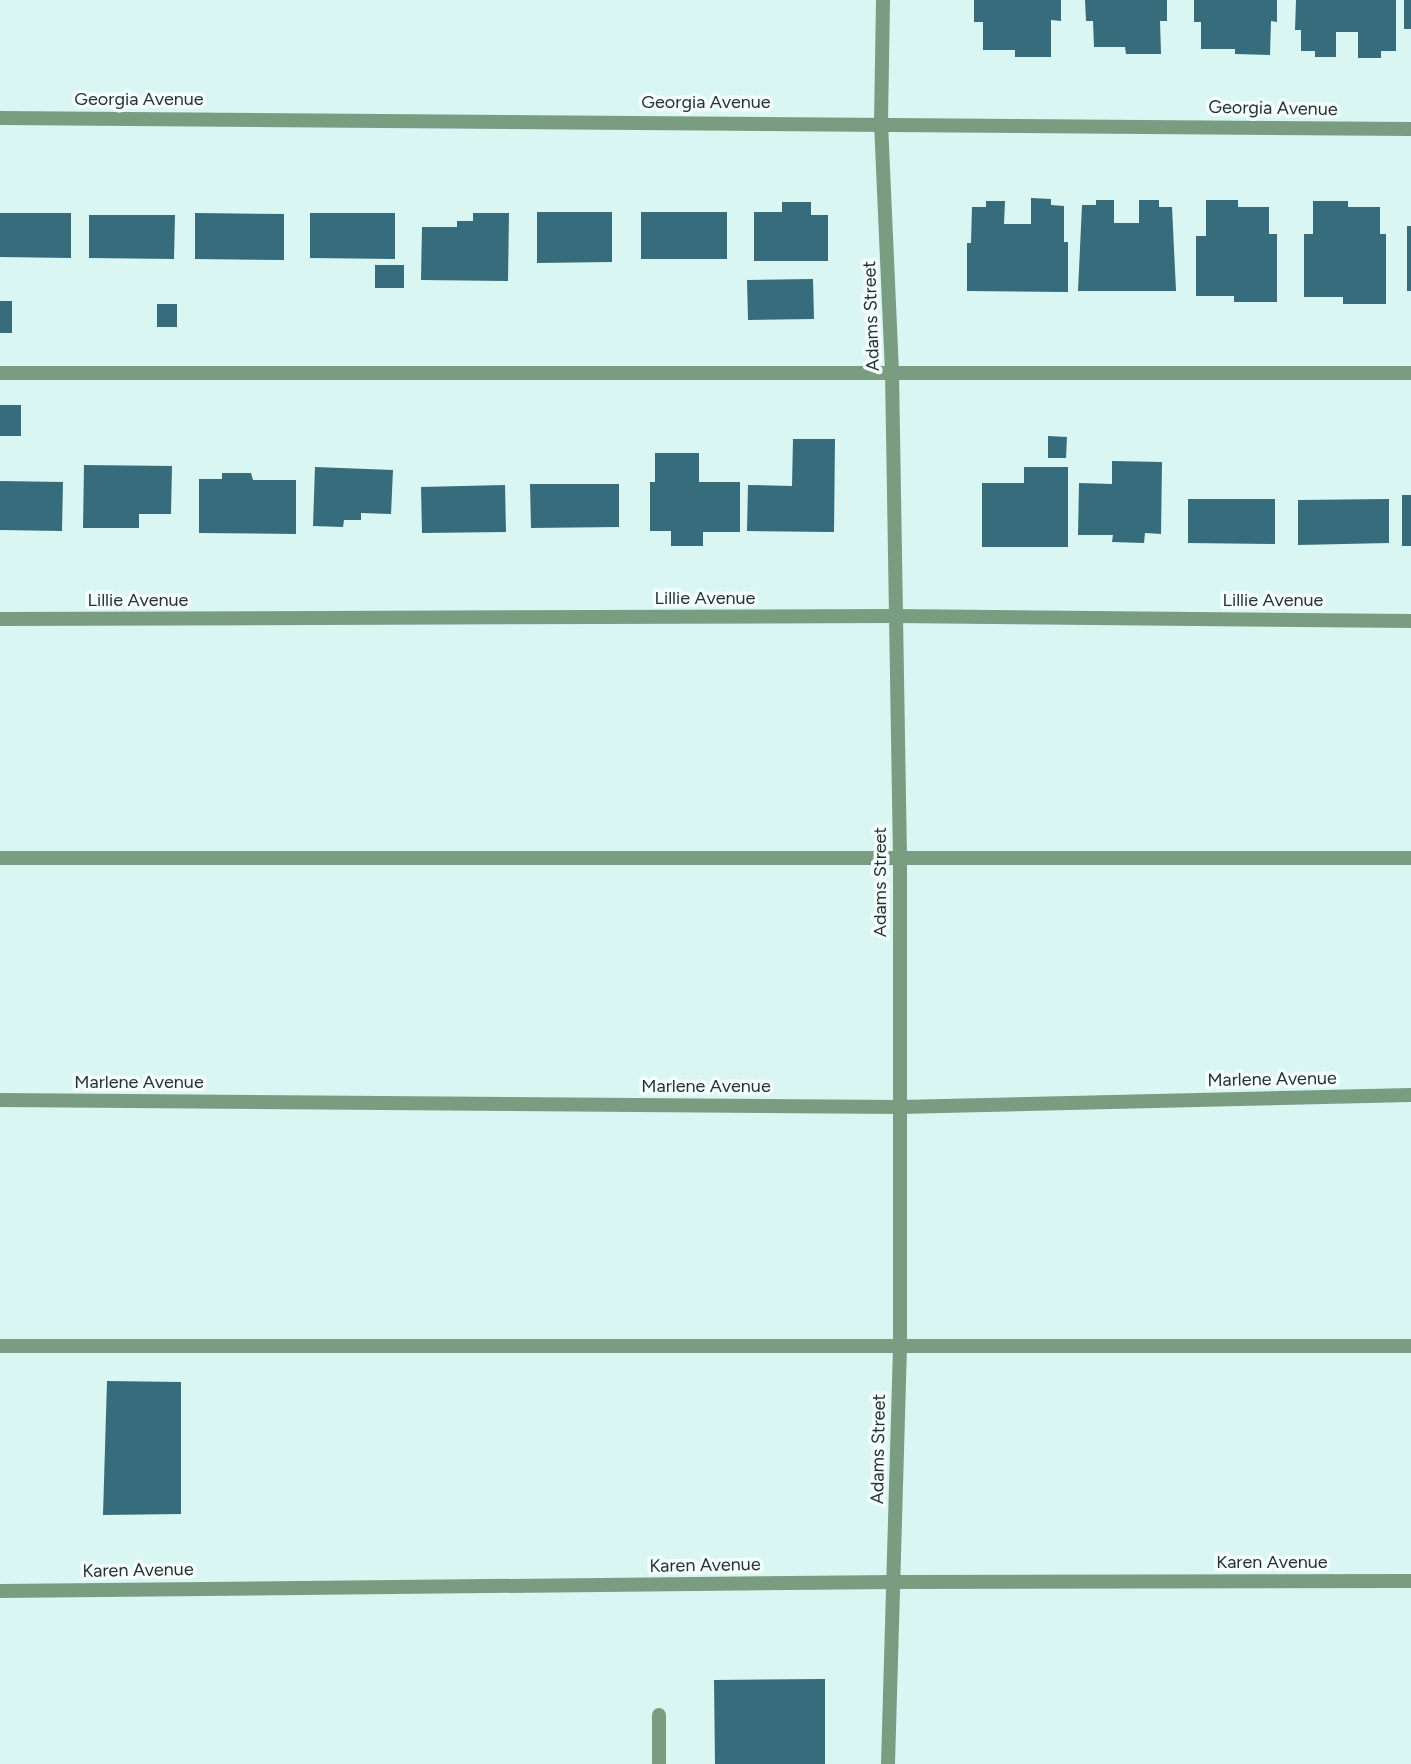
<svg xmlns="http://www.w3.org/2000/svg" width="1411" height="1764" viewBox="0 0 1411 1764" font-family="Figtree,sans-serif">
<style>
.building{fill:#366c7c}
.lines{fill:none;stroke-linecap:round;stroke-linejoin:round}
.service{stroke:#7a9d82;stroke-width:14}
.minor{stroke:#7a9d82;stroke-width:14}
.labels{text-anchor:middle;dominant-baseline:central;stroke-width:7;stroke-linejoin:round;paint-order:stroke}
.street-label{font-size:18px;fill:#263130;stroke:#f4fffd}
</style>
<rect width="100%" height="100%" fill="#d9f6f2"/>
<g class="building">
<path d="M974,0h87v21l-10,-1v37h-36v-7h-32v-28h-9z"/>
<path d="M1085,0h82v21h-7l1,33h-35l-1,-7h-31l-1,-26h-7z"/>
<path d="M1194,0h83v22l-6,-1 -1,34 -35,-1v-5h-34v-27h-7z"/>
<path d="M1296,0h100v51h-15v7h-23v-26h-22v25h-21v-6h-14v-21h-6z"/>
<rect x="1404" y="0" width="7" height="29"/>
<path d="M1031,198l20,1v6l13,1v36h4v50l-101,-1v-48h4l1,-36h14v-6h19l-1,23h27z"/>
<path d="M1096,200h18v23h25v-23h20v7h13l4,84h-98l4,-86h14z"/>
<path d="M1206,200h32v7h31v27h8v68h-43v-6h-38v-60h10z"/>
<path d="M1313,201h35v6h32v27h6v70h-43v-7h-39v-63h9z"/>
<path d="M782,202h29v13h17v46h-74v-49h28z"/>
<path d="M537,212h75v50l-75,1z"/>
<rect x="641" y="212" width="86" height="47"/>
<path d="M0,213h71v45l-71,-1z"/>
<path d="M195,213l89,1v46l-89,-1z"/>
<path d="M310,213h85v46l-85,-1z"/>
<path d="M473,213h36l-1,68 -87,-1 1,-53h35v-6h16z"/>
<path d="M89,215h86l-1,44 -85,-1z"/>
<rect x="1407" y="226" width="4" height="65"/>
<rect x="375" y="265" width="29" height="23"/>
<path d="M813,279l1,40 -66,1 -1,-40z"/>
<rect x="0" y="301" width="12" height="32"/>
<rect x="157" y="304" width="20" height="23"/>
<rect x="0" y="405" width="21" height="31"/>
<path d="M1048,436l19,1 -1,21h-18z"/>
<path d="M793,439h42l-1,93 -87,-1 1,-46 44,1z"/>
<path d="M655,453h44v29h41v50h-37v14h-32v-15h-21v-49h5z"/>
<path d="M1112,461l50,1 -1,72 -16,-1 -1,10 -32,-1 1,-7h-35l1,-52 33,1z"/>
<path d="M84,465l88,1 -1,48h-32v14h-56z"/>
<path d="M315,467l78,3 -2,44 -30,-1v7h-17l-1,7 -30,-1z"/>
<path d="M1024,467h44v80h-86v-64h42z"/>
<path d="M222,473h29l2,7h43v54l-97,-1v-54h23z"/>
<path d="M0,481l63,1 -1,49 -62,-1z"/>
<path d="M530,484h89v43l-88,1z"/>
<path d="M505,485l1,47 -84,1 -1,-46z"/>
<rect x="1402" y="495" width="9" height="51"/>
<path d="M1188,499h87v45l-87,-1z"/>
<path d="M1389,499v44l-91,2v-45z"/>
<path d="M107,1381l74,1v132l-78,1z"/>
<path d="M825,1679v85h-110l-1,-84z"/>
</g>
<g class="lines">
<g class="service">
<path d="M0,373h1411"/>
<path d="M0,858h1411"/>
<path d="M0,1346h1411"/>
<path d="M659,1764v-49"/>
</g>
<g class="minor">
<path d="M883,0l-2,123 11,249 8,486v489l-12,417"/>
<path d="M0,118l1411,11"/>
<path d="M0,619l894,-3 517,5"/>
<path d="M0,1100l900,7 511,-12"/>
<path d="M0,1591l895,-9 516,-1"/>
</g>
</g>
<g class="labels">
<g class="street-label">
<text x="139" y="99">Georgia Avenue</text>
<text x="706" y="102">Georgia Avenue</text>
<text transform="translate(1273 108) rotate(1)">Georgia Avenue</text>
<text transform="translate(871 316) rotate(-92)">Adams Street</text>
<text x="705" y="598">Lillie Avenue</text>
<text x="138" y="600">Lillie Avenue</text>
<text x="1273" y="600">Lillie Avenue</text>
<text transform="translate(880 882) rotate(-90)">Adams Street</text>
<text transform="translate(1272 1079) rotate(-1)">Marlene Avenue</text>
<text x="139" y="1082">Marlene Avenue</text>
<text x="706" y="1086">Marlene Avenue</text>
<text transform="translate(878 1449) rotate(-89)">Adams Street</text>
<text x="1272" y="1562">Karen Avenue</text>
<text transform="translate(705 1565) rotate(-1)">Karen Avenue</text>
<text transform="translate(138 1570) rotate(-1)">Karen Avenue</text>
</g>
</g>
</svg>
